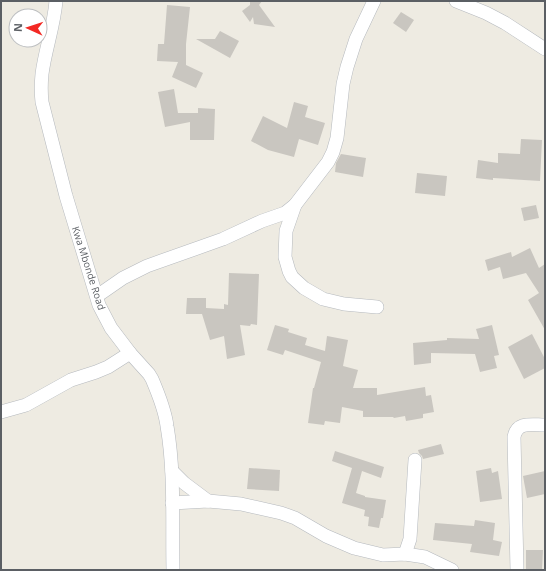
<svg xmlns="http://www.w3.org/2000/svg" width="546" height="571" viewBox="0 0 546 571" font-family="'Open Sans',sans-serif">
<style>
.building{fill:#c9c6c0}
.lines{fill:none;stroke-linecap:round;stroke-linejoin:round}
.minor-casing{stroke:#b5b9be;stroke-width:14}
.minor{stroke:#fff;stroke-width:13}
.labels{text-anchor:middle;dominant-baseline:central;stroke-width:3;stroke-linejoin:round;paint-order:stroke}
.street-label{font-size:10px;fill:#5b5f64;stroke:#fff}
</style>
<rect width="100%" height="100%" fill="#eeebe2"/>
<g class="building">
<path d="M250,1h12l-3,4 16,22 -21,-3 -1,-7 -3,5 -8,-11 8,-6z"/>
<path d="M167,5l23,2 -4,37v21l17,8 -7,15 -24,-11 6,-15 -21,-1 1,-17h6z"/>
<path d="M401,12l13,8 -8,12 -13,-9z"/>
<path d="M220,31l19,10 -9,17 -34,-19h19z"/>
<path d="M174,89l4,24h20v-5l17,1 -1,31h-24v-18l-25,5 -7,-35z"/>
<path d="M294,102l14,4 -3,11 20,6 -7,22 -19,-6 -5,18 -26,-7 -17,-9 12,-25 24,12z"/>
<path d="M521,139l21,1 -2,41 -47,-3v2l-17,-2 2,-18 20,3v-10l22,1z"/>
<path d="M341,154l25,4 -3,19 -28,-5 1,-9z"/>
<path d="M417,173l30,3 -2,20 -30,-3z"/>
<path d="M536,205l3,13 -15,3 -3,-13z"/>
<path d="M530,248l9,20 6,-4v66l-17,-30 11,-7 -13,-20 -23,6 -3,-12 -12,4 -3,-11 26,-8 1,5z"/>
<path d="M229,273l30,1 -2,51 -6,-1 -1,2 -10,-1 5,30 -18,4 -3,-23 -14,4 -8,-26h-16l1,-16h19v10l18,1v-5l4,1z"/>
<path d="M275,325l14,4 -1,3 19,6 -2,7 20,6 2,-15 21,4 -5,26 15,4 -5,18h24v7l48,-8 1,9 5,-1 3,17 -11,2v4l-17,3 -1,-5 -11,2 -1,-1h-30v-6l-21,-4 -2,16 -15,-2 -1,4 -16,-2 5,-35h1l7,-26 -36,-12 -2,5 -16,-5z"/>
<path d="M492,325l7,30 -5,1 3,12 -17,4 -5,-18 -44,-1v10l-17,2 -1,-22 34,-3v-2l32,1 -3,-10z"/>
<path d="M532,334l13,25v9l-21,11 -16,-32z"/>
<path d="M441,444l3,10 -21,5 -1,-3 -3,-3 -1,-3z"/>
<path d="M335,451l49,16 -3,11 -19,-7 -6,22 9,3v1l21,3 -3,18h-2l-2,10 -11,-2 1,-9 -5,-1 1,-6 -23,-7 10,-35 -20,-7z"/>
<path d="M249,468l31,2 -1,21 -32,-2z"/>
<path d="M491,468l1,5 6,-2 4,28 -22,3 -4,-31z"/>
<path d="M545,471v23l-18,4 -4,-22z"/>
<path d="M475,520l20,3 -2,17 9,2 -3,14 -29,-4 2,-8 -39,-4 2,-17 39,3z"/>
<path d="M526,550h17l-1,20h-16z"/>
</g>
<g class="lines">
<g class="minor-casing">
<g id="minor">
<path d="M56,1c-2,25 -11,49 -14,73 -1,10 -1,19 0,28l24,94 33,109 12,23 19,25 19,21 3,5c6,14 13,31 15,47 8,47 5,96 6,144"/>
<path d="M456,1l30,12 19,10 40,26"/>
<path d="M295,205l-9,26 -1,26 4,14 3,6 12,11 19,11 21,5 33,3"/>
<path d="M97,296l26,-18 24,-12 76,-27 39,-18 23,-8 10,-8 33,-43 5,-10 4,-14 6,-54 4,-17 9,-28 18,-38"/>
<path d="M1,412l25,-7 45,-25 25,-8 12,-5 22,-14"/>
<path d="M172,471l12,12 24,18"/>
<path d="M172,503l36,-2 33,3 40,9 14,5 31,18 28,12 29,7 22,-1 20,3 27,13"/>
<path d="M405,554l5,-15 5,-79"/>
<path d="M517,570l-3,-133c3,-16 18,-12 31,-12"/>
</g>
</g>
<use href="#minor" class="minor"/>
</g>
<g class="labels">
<g class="street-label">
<text transform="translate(89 268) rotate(72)">Kwa Mbonde Road</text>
</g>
</g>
<rect width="546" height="571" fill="none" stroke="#5b5f64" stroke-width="4"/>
<g transform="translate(28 28) rotate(273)"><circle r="19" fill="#ffffff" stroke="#bdbfc1"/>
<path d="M0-3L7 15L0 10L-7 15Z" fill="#f32924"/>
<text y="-6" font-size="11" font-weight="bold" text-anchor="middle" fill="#5b5f64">N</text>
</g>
</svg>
